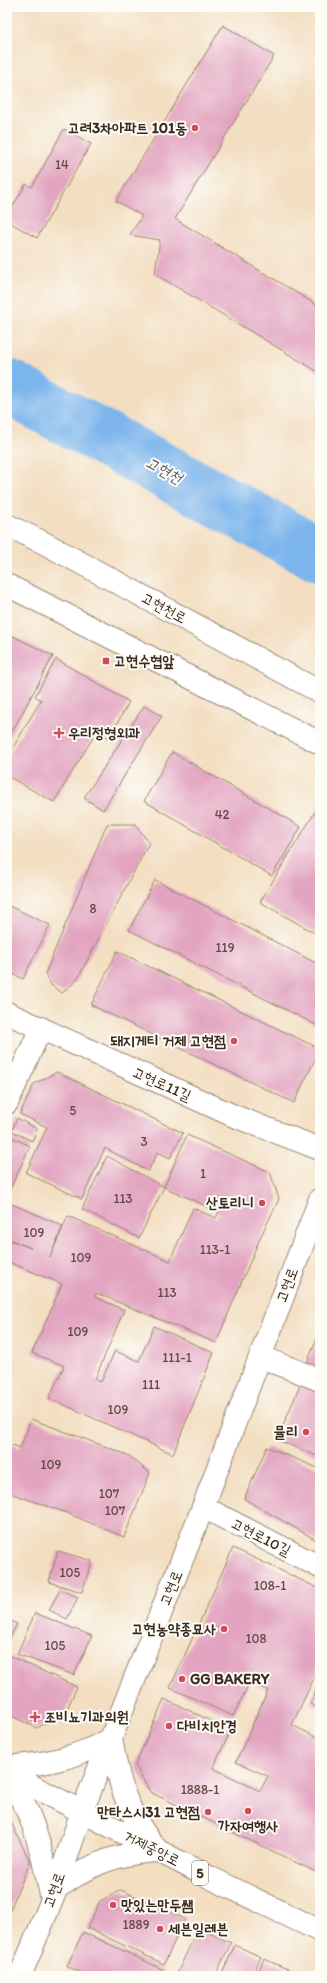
<svg xmlns="http://www.w3.org/2000/svg" width="327" height="1983" viewBox="0 0 327 1983" font-family="Itim,'Poor Story',sans-serif">
<style>
.lines{fill:none;stroke-linecap:round;stroke-linejoin:round}
.river{stroke:#7cb5ec;stroke-width:55}
.building{fill:#e2a4c0}
.minor-casing{stroke:#978470;stroke-width:24}
.major-casing{stroke:#978470;stroke-width:24}
.minor{stroke:#fff;stroke-width:22}
.major{stroke:#fff;stroke-width:22}
.poi-dot{fill:#d1495b;stroke:#fdfcf7;stroke-width:1.5}
.labels{text-anchor:middle;dominant-baseline:central;stroke-width:4;stroke-linejoin:round;paint-order:stroke}
.number-label{font-size:13px;fill:#654846}
.shield{fill:#fdfcf7;stroke:#75695f;stroke-width:1}
.shield-label{font-size:14px;font-weight:bold;fill:#3b2a1e}
.poi-label{font-size:15px;font-weight:bold;fill:#3b2a1e;stroke:#fdfcf7;text-anchor:start}
.street-label{font-size:15px;fill:#3b2a1e;stroke:#fdfcf7}
.water-label{font-size:16px;font-style:italic;fill:#525b66;stroke:#fdfcf7}
</style>
<rect width="100%" height="100%" fill="#fdfcf7"/>
<filter id="ink" filterUnits="userSpaceOnUse"><feTurbulence type="fractalNoise" baseFrequency=".025" numOctaves="2"/><feDisplacementMap in="SourceGraphic" scale="8" xChannelSelector="R" yChannelSelector="G"/><feConvolveMatrix kernelMatrix="1 2 1 2 8 2 1 2 1" color-interpolation-filters="sRGB"/></filter>
<filter id="wash" filterUnits="userSpaceOnUse"><feTurbulence type="fractalNoise" baseFrequency=".012" numOctaves="4" result="noise"/><feDisplacementMap in="SourceGraphic" scale="16" xChannelSelector="R" yChannelSelector="G"/><feGaussianBlur stdDeviation="0.9" result="paint"/><feColorMatrix in="noise" values="0 0 0 0 0 0 0 0 0 0 0 0 0 0 0 0 0 1.4 0 .05"/><feComposite in="paint" operator="in"/></filter>
<g filter="url(#wash)">
<rect width="100%" height="100%" fill="#f3dec1"/>
<g class="lines">
<path class="river" d="M7,386l313,169"/>
</g>
<g id="blocks">
<g class="building">
<path d="M250,7h8l-4,4z"/>
<path d="M223,25l51,31 -99,163 145,88v66l-165,-99 5,-34 -30,-5 12,-19 -26,-15z"/>
<path d="M64,129l27,15 -54,94 -30,-17v-5l19,-32 6,3z"/>
<path d="M7,633l46,23 -46,85z"/>
<path d="M56,659l73,43 -20,36 -12,-7 -43,71 -47,-26v-18l34,-58 -6,-4z"/>
<path d="M144,706l18,10 -59,94 -19,-12z"/>
<path d="M172,752l129,75 -29,49 -128,-75z"/>
<path d="M320,804v132l-60,-34z"/>
<path d="M107,824h28l14,19 -72,137 -15,13 -10,-7 -7,-12z"/>
<path d="M155,880l165,85v62l-191,-97z"/>
<path d="M7,905l43,20 -27,54 -16,-8z"/>
<path d="M117,951l203,98 -26,54 -203,-98z"/>
<path d="M57,1072l126,61 -13,25 -12,-6 -10,19 -43,-23 -23,51 -56,-26 21,-46 -27,-13 14,-30z"/>
<path d="M17,1118l20,11 -5,12 -20,-10z"/>
<path d="M7,1135l23,11 -23,50z"/>
<path d="M187,1135l83,37 9,27 -19,39 -44,105 -120,-50 -1,4 29,13 -29,69 6,3 14,-31 24,10 15,-35 60,27 -41,101 -124,-56 15,-32 -32,-13 30,-69 -51,-21 -4,10v-34l24,9 -24,-10v-36l56,24 -13,31 18,-41 102,45 23,-53 23,10 3,-6 -55,-25z"/>
<path d="M107,1156l57,31 -25,51 -57,-29z"/>
<path d="M320,1331v43l-15,-6z"/>
<path d="M301,1383l19,8v66l-43,-17z"/>
<path d="M31,1419l97,36 22,18 -26,64 -57,-24 -60,-21v-49l13,5z"/>
<path d="M267,1447l53,22v73l-76,-43z"/>
<path d="M233,1548l87,41v76l-28,60 28,14v15l-4,8 4,2v110l-170,-82 -15,-27 29,-66 67,31 -18,38 47,23 8,-15 -32,-14 32,-72 -18,-8 -17,34 -63,-28z"/>
<path d="M58,1551l34,10 -10,31 -33,-10z"/>
<path d="M60,1590l18,7 -11,22 -18,-9z"/>
<path d="M35,1613l57,23 -18,39 -57,-21z"/>
<path d="M7,1619l10,5 -10,19z"/>
<path d="M8,1655l69,32 -12,26 -28,15 -30,-14z"/>
<path d="M320,1680v29l-10,-5z"/>
<path d="M7,1819l3,1 20,42 -23,55z"/>
<path d="M121,1890l64,29 -21,45 -77,-36 13,-27z"/>
<path d="M198,1928l33,15 -16,33h-39z"/>
<path d="M83,1932l81,38 -3,6h-73l-21,-10z"/>
<path d="M235,1945l26,12 -9,19h-31z"/>
<path d="M264,1959l26,11 -2,6h-32z"/>
<path d="M67,1971l11,5h-14z"/>
</g>
</g>
</g>
<g filter="url(#ink)">
<use href="#blocks" fill-opacity="0" stroke="#978470" stroke-width="1"/>
<g class="lines">
<g class="minor-casing">
<g id="minor">
<path d="M7,525l37,18 276,149"/>
<path d="M7,585l313,158"/>
<path d="M7,1013l227,103 86,33"/>
<path d="M7,1103l34,-75"/>
<path d="M261,1357l59,23"/>
<path d="M203,1507l117,60"/>
<path d="M7,1767c39,-3 69,-9 104,-28 8,46 16,75 47,112"/>
<path d="M7,1779c29,33 35,79 45,120"/>
<path d="M55,1888c9,-4 16,-10 24,-14 24,-15 51,-22 79,-23"/>
<path d="M20,1976l34,-81 28,-84 121,-304 117,-308"/>
</g>
</g>
<g class="major-casing">
<path id="major" d="M7,1773l202,104 111,54"/>
</g>
<use href="#minor" class="minor"/>
<use href="#major" class="major"/>
</g>
</g>
<g class="poi-dot">
<circle cx="195" cy="128" r="4"/>
<rect x="102" y="657" width="8" height="8" rx="2"/>
<path d="M57 727h4v4h4v4h-4v4h-4v-4h-4v-4h4z"/>
<circle cx="234" cy="1041" r="4"/>
<circle cx="262" cy="1203" r="4"/>
<circle cx="306" cy="1432" r="4"/>
<circle cx="224" cy="1629" r="4"/>
<circle cx="182" cy="1679" r="4"/>
<path d="M33 1711h4v4h4v4h-4v4h-4v-4h-4v-4h4z"/>
<circle cx="169" cy="1726" r="4"/>
<circle cx="248" cy="1811" r="4"/>
<circle cx="208" cy="1812" r="4"/>
<circle cx="113" cy="1905" r="4"/>
<circle cx="160" cy="1929" r="4"/>
</g>
<g class="labels">
<g class="number-label">
<text x="62" y="164">14</text>
<text x="222" y="814">42</text>
<text x="93" y="908">8</text>
<text x="225" y="947">119</text>
<text x="73" y="1110">5</text>
<text x="144" y="1141">3</text>
<text x="203" y="1173">1</text>
<text x="123" y="1198">113</text>
<text x="34" y="1232">109</text>
<text x="215" y="1249">113-1</text>
<text x="81" y="1257">109</text>
<text x="167" y="1292">113</text>
<text x="78" y="1331">109</text>
<text x="177" y="1357">111-1</text>
<text x="151" y="1384">111</text>
<text x="118" y="1409">109</text>
<text x="51" y="1464">109</text>
<text x="109" y="1493">107</text>
<text x="115" y="1510">107</text>
<text x="70" y="1572">105</text>
<text x="270" y="1585">108-1</text>
<text x="256" y="1638">108</text>
<text x="55" y="1645">105</text>
<text x="200" y="1789">1888-1</text>
<text x="136" y="1924">1889</text>
</g>
<rect class="shield" x="192" y="1861" width="16" height="24" rx="3"/>
<g class="shield-label">
<text x="200" y="1873">5</text>
</g>
<g class="poi-label">
<text x="187" y="128" text-anchor="end">고려3차아파트 101동</text>
<text x="114" y="661">고현수협앞</text>
<text x="68" y="733">우리정형외과</text>
<text x="226" y="1041" text-anchor="end">돼지게티 거제 고현점</text>
<text x="254" y="1203" text-anchor="end">산토리니</text>
<text x="298" y="1432" text-anchor="end">뮬리</text>
<text x="216" y="1629" text-anchor="end">고현농약종묘사</text>
<text x="190" y="1679">GG BAKERY</text>
<text x="44" y="1717">조비뇨기과의원</text>
<text x="177" y="1726">다비치안경</text>
<text x="200" y="1812" text-anchor="end">만타스시31 고현점</text>
<text x="248" y="1826" text-anchor="middle">가자여행사</text>
<text x="121" y="1905">맛있는만두쌤</text>
<text x="168" y="1929">세븐일레븐</text>
</g>
<g class="street-label">
<text transform="translate(164 608) rotate(28)">고현천로</text>
<text transform="translate(162 1084) rotate(24)">고현로11길</text>
<text transform="translate(287 1285) rotate(-69)">고현로</text>
<text transform="translate(261 1537) rotate(27)">고현로10길</text>
<text transform="translate(171 1588) rotate(-68)">고현로</text>
<text transform="translate(152 1848) rotate(27)">거제중앙로</text>
<text transform="translate(54 1890) rotate(-70)">고현로</text>
</g>
<g class="water-label">
<text transform="translate(164 470) rotate(28)">고현천</text>
</g>
</g>
<rect width="327" height="1983" fill="none" stroke="#fdfcf7" stroke-width="24"/>
</svg>
